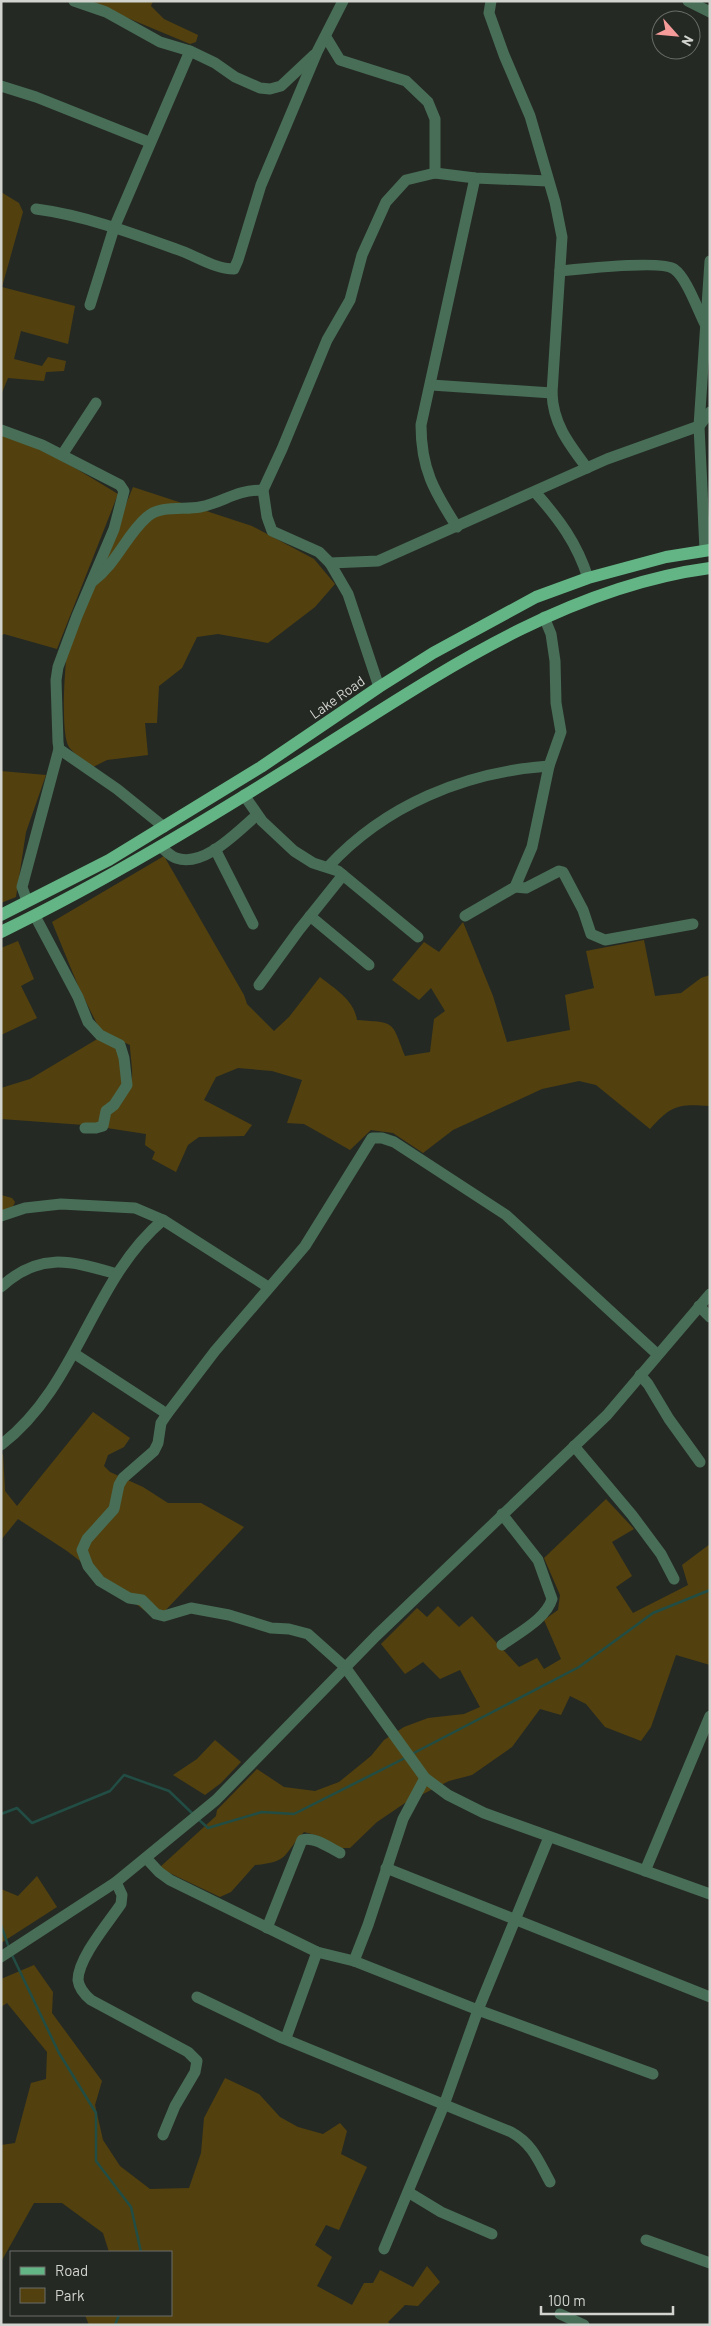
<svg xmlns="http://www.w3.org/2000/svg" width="711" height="2326" viewBox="0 0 711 2326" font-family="Barlow,sans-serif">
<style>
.green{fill:#52410f}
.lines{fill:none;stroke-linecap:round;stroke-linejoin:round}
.stream{stroke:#214d44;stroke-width:2.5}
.minor{stroke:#486e57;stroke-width:11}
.major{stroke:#63b585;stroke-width:12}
.labels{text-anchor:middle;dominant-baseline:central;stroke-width:4;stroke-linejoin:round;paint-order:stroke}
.street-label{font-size:14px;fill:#d2d4d0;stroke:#252923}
</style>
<rect width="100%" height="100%" fill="#252923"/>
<g class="green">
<path d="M87,1h66l-2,5 13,13 34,16 -2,7 -6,2z"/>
<path d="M1,192l18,11 4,9 -21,75 73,19 -7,38 -47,-13 -7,28 28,7 6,-9 18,4 -2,10 -18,1 -2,9 -36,-3 -7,17z"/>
<path d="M1,434c42,14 80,37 117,60l-61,155 -53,-15 -3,2z"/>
<path d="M133,487l119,39 62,33 21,25 -20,23 -47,36 -50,-9 -21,3 -15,31 -23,18 -2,37h-12l3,32 -41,5 -14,7c-8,-6 -18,-12 -24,-20 -9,-13 -4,-85 -1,-102z"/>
<path d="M1,771l45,4 -20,57 -10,65 -15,6z"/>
<path d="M164,856l80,139 3,9 27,27 15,-14 31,-40c15,12 34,23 37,43 39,3 34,0 48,36l25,-4 4,-33 11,-8 -14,-23 -12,12 -27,-20 32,-38 15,10 24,-30 30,74 14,46 63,-12 -5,-35 29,-7 -8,-37 58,-11 11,56 26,-3 20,-15 9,-3v131c-33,-2 -38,-1 -60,23l-54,-44 -17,-4 -37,8 -89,41 -30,23 -30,-20 -22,-3 -21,20 -46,-26 -17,-1 15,-43 -30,-9 -34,-3 -22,9 -12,23 48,25 -8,11 -45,1 -11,8 -12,27 -24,-13 3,-7 -10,-7 1,-11 -39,-6c4,-25 9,-18 21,-36 8,-11 2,-34 2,-47l-29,-13 -22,-44 -27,-66z"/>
<path d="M18,941l16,38 -13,7 16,32 -36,17v-87z"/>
<path d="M99,1038l18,11 8,34 -27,43 -97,-7v-31l29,-9z"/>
<path d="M1,1195l11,3 3,4 -3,7 -11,8z"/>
<path d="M93,1412l37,26 -6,9 -16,8 -4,11 6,6 33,15 25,16h33l43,24 -81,86 -14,1 -82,-63 -49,-32 -17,21v-85l2,-1 2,37 12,15z"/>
<path d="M606,1499l28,30 -22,13 20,34 -16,11 17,26 55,-28 -6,-20 28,-21v121l-34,-10 -25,72 -10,14 -36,-14 -19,-23 -16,-8 -9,19 -21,-6 -28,38 -40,28 -23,6 -44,22 -28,19 -27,26h-12l-19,-12 -15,-4c-21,22 -14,30 -49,33l-24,27 -11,5 -61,-29 57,-52 1,-6 40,-41 27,18 31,4 24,-9 32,-26 13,-16 20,-13 24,-9 36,-4 16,-7 -20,-37 -20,9 -17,-17 -18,12 -24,-30 36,-36 10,9 11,-11 21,21 13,-11 47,51 18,-9 7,11 17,-10 -17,-39 14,-10 2,-15 -16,-37z"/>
<path d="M215,1740l26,22 -20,21 -16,12 -32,-20 24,-16z"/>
<path d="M37,1876l20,31 -56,36v-54l17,7z"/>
<path d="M34,1965l19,27 -1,21 50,68 -7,24 8,35 17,26 30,23 39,-1 12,-35 3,-35 21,-40 34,16 21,23 18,10 25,7 17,-11 7,8 -6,23 26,13 -28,63 -13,-5 -11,20 17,12 -15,29 35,19 12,-22h9l7,-13 33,17 14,-21 13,16 -22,24 -13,-1 -17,17 3,3h-302l-4,-10h86v-63h-62l-6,-19 -41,-30h-28l-33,59v-117l14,-2 16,-60 15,-4 1,-27 -40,-49 -6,4v-28z"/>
</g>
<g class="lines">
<g class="stream">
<path d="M412,1754l167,-87 74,-54 57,-23"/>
<path d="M1,1814l16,-6 15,15 78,-32 14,-16 45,16 25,24"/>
<path d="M198,1819l10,9 54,-16 32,2 111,-56"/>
<path d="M1,1925l8,23"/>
<path d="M12,1955l47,98 37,60v48l35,46 10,45"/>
<path d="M115,2325l4,-10"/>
</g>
<g class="minor">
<path d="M74,1l32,11 54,30 30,9 25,12 20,14 25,11 10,1 11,-3 33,-31"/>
<path d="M491,1l-2,12 15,42 26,61 25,86 7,35 -10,156c1,31 17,51 35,75"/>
<path d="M688,1l22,11"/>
<path d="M326,37l14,23 66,21 22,21 7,17v54"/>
<path d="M1,86l35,11 113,45"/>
<path d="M548,181l-73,-3 -40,-5 -29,7 -20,22 -24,53 -12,45 -23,40 -45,109 -19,41 4,27 5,14 47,21 11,11 48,-2 229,-102 92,-33 11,-14"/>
<path d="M36,209c47,6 96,24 140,40 19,6 38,20 58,20l4,-9 23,-75 56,-133 26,-51"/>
<path d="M560,271c19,-2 102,-11 114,-2 13,9 24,42 32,57"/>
<path d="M90,305l24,-77 76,-177"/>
<path d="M431,385l121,8"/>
<path d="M1,430l41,15 78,40 4,6 -10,38 -37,87 -19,51 -2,13 2,62 1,7 58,40 47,38"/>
<path d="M62,455l34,-52"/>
<path d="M535,492c24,27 42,51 53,86"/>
<path d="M457,527c-23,-36 -36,-58 -36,-102l54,-247"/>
<path d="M705,550l-6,-124 11,-165"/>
<path d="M330,563l18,31 31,93"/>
<path d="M92,582c26,-20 34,-47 55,-65 13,-12 37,-7 53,-10 25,-5 34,-17 63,-17"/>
<path d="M244,795l18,26 32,30 19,12 25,8 80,66"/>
<path d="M160,846c5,4 10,10 16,12 28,10 61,-26 81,-43"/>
<path d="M215,849l38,75"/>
<path d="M328,867c57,-62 137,-95 221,-101"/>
<path d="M515,887l11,1 33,-17 4,1 20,38 8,24 14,6 88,-16"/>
<path d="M27,901l-5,-14 37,-138"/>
<path d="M35,916l43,81 10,25 12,13 20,10 4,13 3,27 -13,20 -8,6 -3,15 -7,2h-11"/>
<path d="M310,916l59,49"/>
<path d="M465,916l50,-29 17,-40 17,-81 12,-34 -5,-29 -1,-42 -4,-27 -7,-17"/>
<path d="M259,985l40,-55 44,-55"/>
<path d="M1,1216l24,-8 36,-4 74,4 28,12 105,67"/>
<path d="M1,1287c39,-36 70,-26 116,-13"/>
<path d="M699,1306l11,11"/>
<path d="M75,1354l92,60"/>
<path d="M657,1354l-151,-139 -112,-73 -12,-4h-10l-67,108 -90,105 -48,63 -6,9 -3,20 -4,8 -31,27 -4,7 -5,24 -27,30 -5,11 6,16 12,15 29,17 13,2 14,14 8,2 27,-8 38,7 42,13 18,1 19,5 37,33 80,111 23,17 36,18 226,81"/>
<path d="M640,1375l8,9 21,35 31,43"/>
<path d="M1,1445c78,-60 90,-164 162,-225"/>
<path d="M574,1446l58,69 29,39 13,25"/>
<path d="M502,1514l36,46 14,39c-6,20 -34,34 -50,46"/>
<path d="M146,1858l13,14 11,8 147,72 37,9 124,49 175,64"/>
<path d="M386,1868l324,129"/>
<path d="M645,1871l65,-155"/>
<path d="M116,1882l6,13 -1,9c-12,18 -43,54 -43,76 1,8 7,15 13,20l97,52 9,9 -2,11 -20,34 -12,29"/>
<path d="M267,1928l35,-88c12,-4 26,7 38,13"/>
<path d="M1,1957l115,-75 100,-82 160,-164 231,-221 103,-121"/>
<path d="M354,1961l14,-36 35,-106 22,-41"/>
<path d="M197,1997l85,41 229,94c22,12 28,30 39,50"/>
<path d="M286,2038l31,-86"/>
<path d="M408,2192l33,20 51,22"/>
<path d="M646,2240l64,23"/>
<path d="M384,2249l60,-144 34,-95 71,-173"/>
<path d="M560,2314l24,11"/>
</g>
<g class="major">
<path d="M1,915l108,-55 152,-93 118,-80 54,-34 103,-56 52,-19 78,-21 44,-7"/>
<path d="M1,932c105,-51 205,-112 304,-174 126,-79 254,-170 405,-190"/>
</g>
</g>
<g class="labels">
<g class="street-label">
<text transform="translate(337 697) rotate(-35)">Lake Road</text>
</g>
</g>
<rect width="711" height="2326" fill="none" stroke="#d2d4d0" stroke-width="5"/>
<rect x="10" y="2251" width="162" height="65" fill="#252923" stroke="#6a6d68"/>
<rect x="20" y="2267" width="25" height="8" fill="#63b585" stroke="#6a6d68"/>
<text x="55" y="2276" font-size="15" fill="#d2d4d0">Road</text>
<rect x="20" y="2288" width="25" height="15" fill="#52410f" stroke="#6a6d68"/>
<text x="55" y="2301" font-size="15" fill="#d2d4d0">Park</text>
<g transform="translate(676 35) rotate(117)"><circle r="24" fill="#252923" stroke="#6a6d68"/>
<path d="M0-4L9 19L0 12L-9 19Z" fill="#f59b9a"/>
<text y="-8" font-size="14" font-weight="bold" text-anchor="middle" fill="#d2d4d0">N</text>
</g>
<path d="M541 2306v8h132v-8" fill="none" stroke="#d2d4d0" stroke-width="2.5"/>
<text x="548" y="2306" font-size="15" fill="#d2d4d0" stroke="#252923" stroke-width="4" paint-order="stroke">100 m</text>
</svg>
